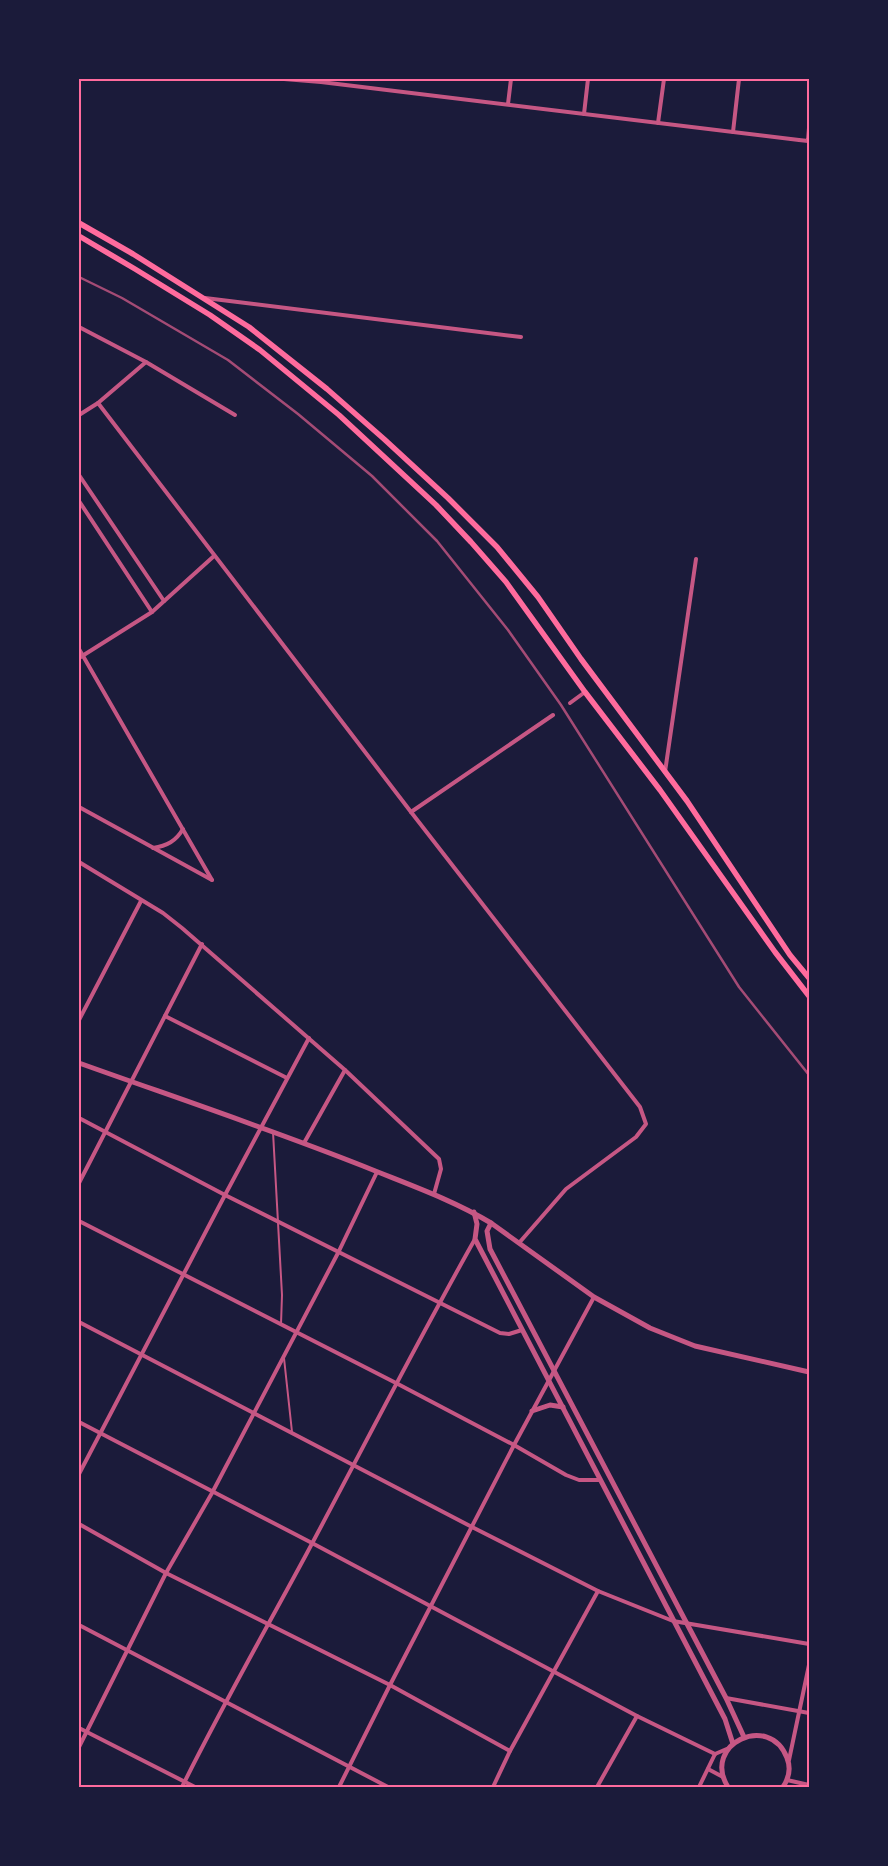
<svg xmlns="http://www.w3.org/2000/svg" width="888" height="1866" viewBox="0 0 888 1866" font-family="Montserrat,sans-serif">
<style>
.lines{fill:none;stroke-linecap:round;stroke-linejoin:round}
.service{stroke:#c65784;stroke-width:2}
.minor{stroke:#c65784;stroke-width:4}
.tertiary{stroke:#c65784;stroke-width:5}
.secondary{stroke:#ff6b9d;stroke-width:5.5}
.rail{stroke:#a44b75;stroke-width:2.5}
.neatline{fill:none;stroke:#ff6b9d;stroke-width:2}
</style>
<rect width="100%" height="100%" fill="#1b1b3a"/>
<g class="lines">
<g class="service">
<path d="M273,1132l9,163 -1,29"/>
<path d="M284,1358l8,74"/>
</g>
<g class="minor">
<path d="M284,79l37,3 478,58 9,1 1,-13"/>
<path d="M508,104l3,-25"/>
<path d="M584,114l4,-35"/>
<path d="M658,123l6,-44"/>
<path d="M733,132l6,-53"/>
<path d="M205,298l316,39"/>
<path d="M79,327l67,35 89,53"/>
<path d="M98,403l313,409 229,295 6,17 -10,13 -70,52 -47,54"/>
<path d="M79,415l19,-12 48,-41"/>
<path d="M79,475l85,126"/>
<path d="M79,501l73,111"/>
<path d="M79,649l133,231"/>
<path d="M79,658l73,-46 62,-56"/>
<path d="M570,703l15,-11"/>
<path d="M665,772l31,-213"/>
<path d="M79,807l133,73"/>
<path d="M411,812l142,-97"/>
<path d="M153,848c14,-2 23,-7 30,-19"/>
<path d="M79,862l84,51 19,15 163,142 94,89 2,10 -7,25"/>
<path d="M165,1016l122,62"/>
<path d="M79,1020l62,-119"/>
<path d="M79,1118l146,77 275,138 9,1 13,-4"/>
<path d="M304,1143l41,-73"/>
<path d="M79,1183l123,-239"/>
<path d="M79,1221l317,162 118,62 52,30 13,5h20"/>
<path d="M79,1322l393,205 126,64 75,30 136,23"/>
<path d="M79,1422l233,121 325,173 78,38"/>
<path d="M79,1474l146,-279 84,-157"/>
<path d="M79,1524l87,49 224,112 120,66"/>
<path d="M79,1625l309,162"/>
<path d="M726,1698l83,15"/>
<path d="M79,1728l116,59"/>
<path d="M79,1747l87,-174 46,-80 126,-240 39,-81"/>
<path d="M789,1760l20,-95"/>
<path d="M708,1769l15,8"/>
<path d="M787,1780l22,5"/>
<path d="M182,1787c39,-79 83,-156 125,-234 56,-105 110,-211 168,-314"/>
<path d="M339,1787l51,-102 124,-240 80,-148"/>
<path d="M493,1787l17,-36 88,-160"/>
<path d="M597,1787l40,-71"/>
<path d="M699,1787l16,-33 14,-6"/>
</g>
<g class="tertiary">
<path d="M79,1063c95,34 191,66 284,103 44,18 88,33 128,57l103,74 56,31 45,18 114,26"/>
<path d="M474,1212l3,12 -2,15c82,160 166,320 250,480l8,25"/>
<path d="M491,1223l-4,8 3,18 236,449 18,39"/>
<path d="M532,1411l18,-6 13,2"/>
<path d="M728,1787c-27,-43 42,-75 59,-29 4,10 2,20 -4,29"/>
</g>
<g class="secondary">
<path d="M79,223l54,31 116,73 78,62 57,50 64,59 49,49 41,50 43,62 106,142 103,154 19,23"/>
<path d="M79,236l56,33 75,46 50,35 79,65 97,90 35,37 35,40 79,110 75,98 115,162 34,44"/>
</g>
<path class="rail" d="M79,277l43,21 106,62 70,54 74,62 65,65 71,89 53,75 178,282 70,88"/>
</g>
<rect width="888" height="1866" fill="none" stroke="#1b1b3a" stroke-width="160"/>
<rect x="80" y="80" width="728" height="1706" class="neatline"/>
</svg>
